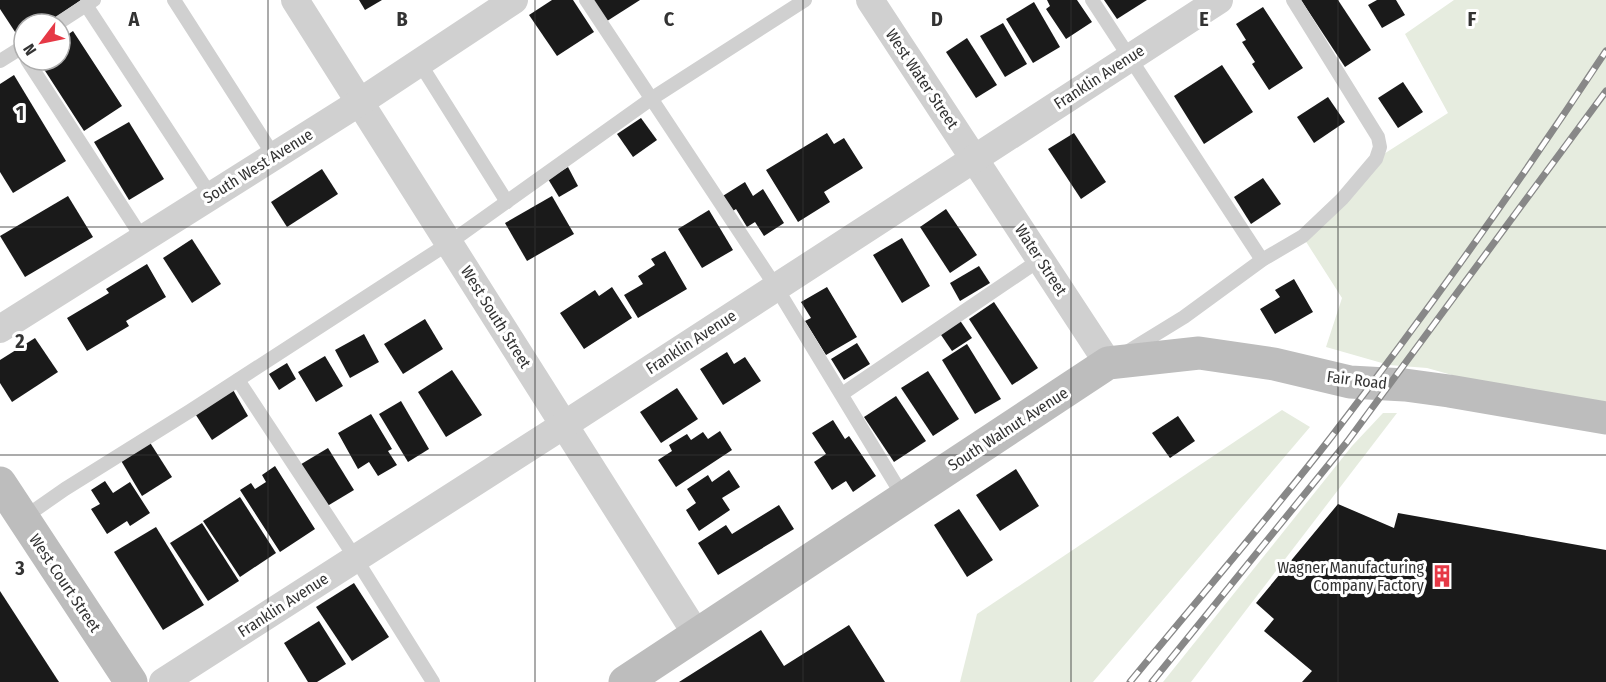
<svg xmlns="http://www.w3.org/2000/svg" width="1606" height="682" viewBox="0 0 1606 682" font-family="'Fira Sans Condensed',sans-serif">
<style>
.green{fill:#e6ecdf}
.building{fill:#1a1a1a}
.lines{fill:none;stroke-linecap:round;stroke-linejoin:round}
.service{stroke:#d0d0d0;stroke-width:14}
.minor{stroke:#d0d0d0;stroke-width:28}
.secondary{stroke:#bdbdbd;stroke-width:33}
.rail-casing{stroke:#888;stroke-width:7}
.rail{stroke:#fff;stroke-width:4.5;stroke-dasharray:14;stroke-linecap:butt}
.grid{fill:none;stroke:#333;stroke-width:1.5;stroke-opacity:0.55}
.labels{text-anchor:middle;dominant-baseline:central;stroke-width:6;stroke-linejoin:round;paint-order:stroke}
.street-label{font-size:16px;fill:#333;stroke:#fff}
.poi-label{font-size:16px;fill:#333;stroke:#fff;text-anchor:end}
.grid-label{font-size:20px;text-anchor:middle;font-weight:bold;fill:#333;stroke:#fff;stroke-width:6;stroke-linejoin:round;paint-order:stroke}
</style>
<rect width="100%" height="100%" fill="#fff"/>
<g class="green">
<path d="M1454,0h152v418l-179,-50 -38,-3 -63,-18 16,-49 -39,-61 73,-78 72,-46 -43,-79z"/>
<path d="M1282,410l28,17 -217,255h-133l17,-68z"/>
<path d="M1383,413h14l-206,269h-28l189,-236z"/>
</g>
<g class="building">
<path d="M0,0h81l-35,24h-22v14l-3,3 -21,-32z"/>
<path d="M359,0h23l-17,10z"/>
<path d="M552,0h21l21,32 -37,24 -28,-41z"/>
<path d="M590,0h50l-36,23z"/>
<path d="M1047,0h30l15,22 -26,17 -20,-30 4,-3z"/>
<path d="M1104,0h43l-30,19z"/>
<path d="M1301,0h37l33,50 -26,17z"/>
<path d="M1377,0h19l9,15 -23,13 -14,-23z"/>
<path d="M1034,2l26,45 -27,16 -27,-44z"/>
<path d="M1263,7l40,61 -34,22 -17,-26 3,-2 -13,-20 4,-2 -10,-16z"/>
<path d="M1003,23l24,41 -22,13 -25,-41z"/>
<path d="M73,31l49,75 -38,25 -46,-71h22v-20z"/>
<path d="M967,38l30,47 -21,13 -30,-46z"/>
<path d="M1222,65l31,47 -49,32 -30,-48z"/>
<path d="M14,75l52,86 -53,32 -13,-21v-88z"/>
<path d="M1403,82l20,30 -25,16 -20,-30z"/>
<path d="M1328,97l17,25 -31,21 -17,-26z"/>
<path d="M641,118l16,22 -24,17 -16,-23z"/>
<path d="M129,122l35,57 -35,21 -35,-58z"/>
<path d="M827,133l7,11 10,-6 19,30 -39,24 6,10 -32,20 -32,-52z"/>
<path d="M1074,133l32,49 -25,17 -33,-50z"/>
<path d="M568,167l10,19 -19,11 -11,-18z"/>
<path d="M322,169l16,25 -51,33 -16,-25z"/>
<path d="M1263,178l18,26 -30,20 -17,-27z"/>
<path d="M745,182l8,14 10,-7 21,34 -20,13 -9,-14 -8,5 -11,-18 -8,5 -10,-15z"/>
<path d="M68,196l25,41 -68,40 -25,-41z"/>
<path d="M552,196l22,38 -47,27 -22,-38z"/>
<path d="M946,209l31,46 -27,18 -30,-46z"/>
<path d="M709,210l24,40 -31,18 -24,-39z"/>
<path d="M902,238l28,48 -28,17 -29,-48z"/>
<path d="M192,239l29,45 -29,19 -29,-45z"/>
<path d="M665,251l22,38 -49,29 -14,-23 19,-11 -5,-8 17,-11 -4,-6z"/>
<path d="M147,264l19,33 -40,24 3,5 -42,25 -20,-33 42,-25 -3,-4z"/>
<path d="M979,266l11,17 -30,18 -10,-18z"/>
<path d="M1294,279l19,33 -38,22 -15,-25 20,-12 -5,-7z"/>
<path d="M612,287l20,31 -48,31 -24,-36 35,-23 4,6z"/>
<path d="M827,287l30,50 -31,18 -21,-34 6,-3 -10,-16z"/>
<path d="M994,302l44,66 -26,17 -43,-66z"/>
<path d="M425,319l18,30 -40,25 -19,-30z"/>
<path d="M959,319l13,19 -20,13 -13,-19z"/>
<path d="M364,334l15,28 -29,16 -15,-28z"/>
<path d="M35,338l23,34 -46,30 -12,-19v-23z"/>
<path d="M857,343l13,21 -26,16 -13,-21z"/>
<path d="M967,344l34,55 -26,15 -33,-54z"/>
<path d="M727,352l7,12 11,-7 16,24 -38,24 -23,-36z"/>
<path d="M325,356l18,30 -27,16 -18,-30z"/>
<path d="M287,363l9,16 -17,11 -10,-16z"/>
<path d="M452,370l30,45 -36,22 -28,-45z"/>
<path d="M928,371l31,48 -26,17 -32,-48z"/>
<path d="M232,388l16,28 -36,24 -18,-28z"/>
<path d="M677,388l21,31 -37,24 -21,-31z"/>
<path d="M896,396l30,45 -32,21 -30,-45z"/>
<path d="M401,401l28,48 -21,13 -29,-48z"/>
<path d="M371,414l21,35 -4,2 9,14 -19,11 -9,-14 -11,7 -20,-36z"/>
<path d="M1178,416l17,25 -25,17 -18,-25z"/>
<path d="M833,420l12,19 4,-3 27,40 -23,16 -7,-11 -14,9 -18,-28 12,-8 -14,-21z"/>
<path d="M720,431l12,19 -56,37 -18,-27 14,-9 -3,-6 18,-11 4,6 12,-8 5,7z"/>
<path d="M149,441l23,36 -30,19 -22,-37z"/>
<path d="M328,448l26,42 -30,18 -26,-42z"/>
<path d="M275,466l40,63 -35,23 -40,-62 11,-7 4,6 11,-7 -4,-7z"/>
<path d="M1016,469l23,37 -39,25 -24,-36z"/>
<path d="M729,470l11,17 -18,11 8,12 -31,21 -13,-21 10,-7 -9,-14 21,-14 4,7z"/>
<path d="M105,481l8,12 17,-11 20,31 -20,13 -3,-5 -20,13 -16,-25 9,-5 -9,-14z"/>
<path d="M240,497l36,56 -36,24 -37,-56z"/>
<path d="M1338,504l56,24 4,-15 208,37v132h-304l10,-11 -48,-40 10,-12 -18,-16z"/>
<path d="M779,505l15,24 -76,46 -20,-32 28,-18 6,9z"/>
<path d="M959,509l34,51 -26,17 -33,-52z"/>
<path d="M202,523l37,58 -31,20 -38,-58z"/>
<path d="M156,527l48,78 -41,25 -49,-78z"/>
<path d="M354,583l35,54 -37,24 -36,-54z"/>
<path d="M0,591l59,91h-59z"/>
<path d="M319,621l27,43 -29,18h-9l-24,-39z"/>
<path d="M849,625l36,57h-206l82,-52 23,36z"/>
</g>
<g class="lines">
<g class="service">
<path d="M174,0l100,156"/>
<path d="M586,0l190,287 128,211"/>
<path d="M1092,0l170,260"/>
<path d="M86,5l125,191"/>
<path d="M57,24l37,-24"/>
<path d="M27,60l116,179"/>
<path d="M0,61l24,-15"/>
<path d="M419,62l88,140"/>
<path d="M1127,352l57,-35 78,-57 41,-24 39,-37 34,-40 4,-12 -2,-10 -85,-137"/>
<path d="M238,380l118,179 77,123"/>
<path d="M842,394l199,-135"/>
<path d="M22,519l43,-30 125,-78 259,-168 202,-144 154,-99"/>
</g>
<g class="minor">
<path d="M295,0l402,635"/>
<path d="M870,0l238,363"/>
<path d="M0,329l360,-227 154,-102"/>
<path d="M163,682l401,-257 655,-425"/>
</g>
<g class="secondary">
<path d="M0,483l131,199"/>
<path d="M625,682l483,-319 91,-10 75,11 76,18 55,3 44,6 157,27"/>
</g>
<g class="rail-casing">
<g id="rail">
<path d="M1130,682c67,-82 137,-162 202,-246 96,-125 187,-253 274,-385"/>
<path d="M1152,682l195,-240 259,-351"/>
</g>
</g>
<use href="#rail" class="rail"/>
</g>
<path class="grid" d="M268,0v682M535,0v682M803,0v682M1071,0v682M1338,0v682M0,227h1606M0,455h1606"/>
<defs>
<g id="building-bare" transform="scale(1.8)"><path d="M-4-6H4V6H1V3H-1V6H-4ZM-2.5-4.3h1.7v1.8h-1.7ZM.8-4.3h1.7v1.8H.8ZM-2.5-1h1.7V.8h-1.7ZM.8-1h1.7V.8H.8Z" fill="#e63946" stroke="#fff" stroke-width="2.5" paint-order="stroke"/></g>
</defs>
<g fill-rule="evenodd">
<use href="#building-bare" x="1442" y="576"/>
</g>
<g class="labels">
<g class="street-label">
<text transform="translate(1099 77) rotate(-33)">Franklin Avenue</text>
<text transform="translate(922 79) rotate(56)">West Water Street</text>
<text transform="translate(258 166) rotate(-32)">South West Avenue</text>
<text transform="translate(1041 260) rotate(57)">Water Street</text>
<text transform="translate(496 317) rotate(58)">West South Street</text>
<text transform="translate(691 342) rotate(-33)">Franklin Avenue</text>
<text transform="translate(1357 380) rotate(7)">Fair Road</text>
<text transform="translate(1008 429) rotate(-33)">South Walnut Avenue</text>
<text transform="translate(65 583) rotate(56)">West Court Street</text>
<text transform="translate(283 605) rotate(-33)">Franklin Avenue</text>
</g>
<g class="poi-label">
<text x="1424" y="567">Wagner Manufacturing<tspan x="1424" dy="18">Company Factory</tspan></text>
</g>
</g>
<g class="grid-label">
<text x="134" y="26">A</text>
<text x="402" y="26">B</text>
<text x="669" y="26">C</text>
<text x="937" y="26">D</text>
<text x="1204" y="26">E</text>
<text x="1472" y="26">F</text>
<text x="20" y="120">1</text>
<text x="20" y="348">2</text>
<text x="20" y="575">3</text>
</g>
<g transform="translate(42 42) rotate(238)"><circle r="28" fill="#ffffff" stroke="#adadad" stroke-width="1.5"/>
<path d="M0-4.5L10 22L0 15L-10 22Z" fill="#e63946"/>
<text y="-9" font-size="16" font-weight="bold" text-anchor="middle" fill="#333333">N</text>
</g>
</svg>
